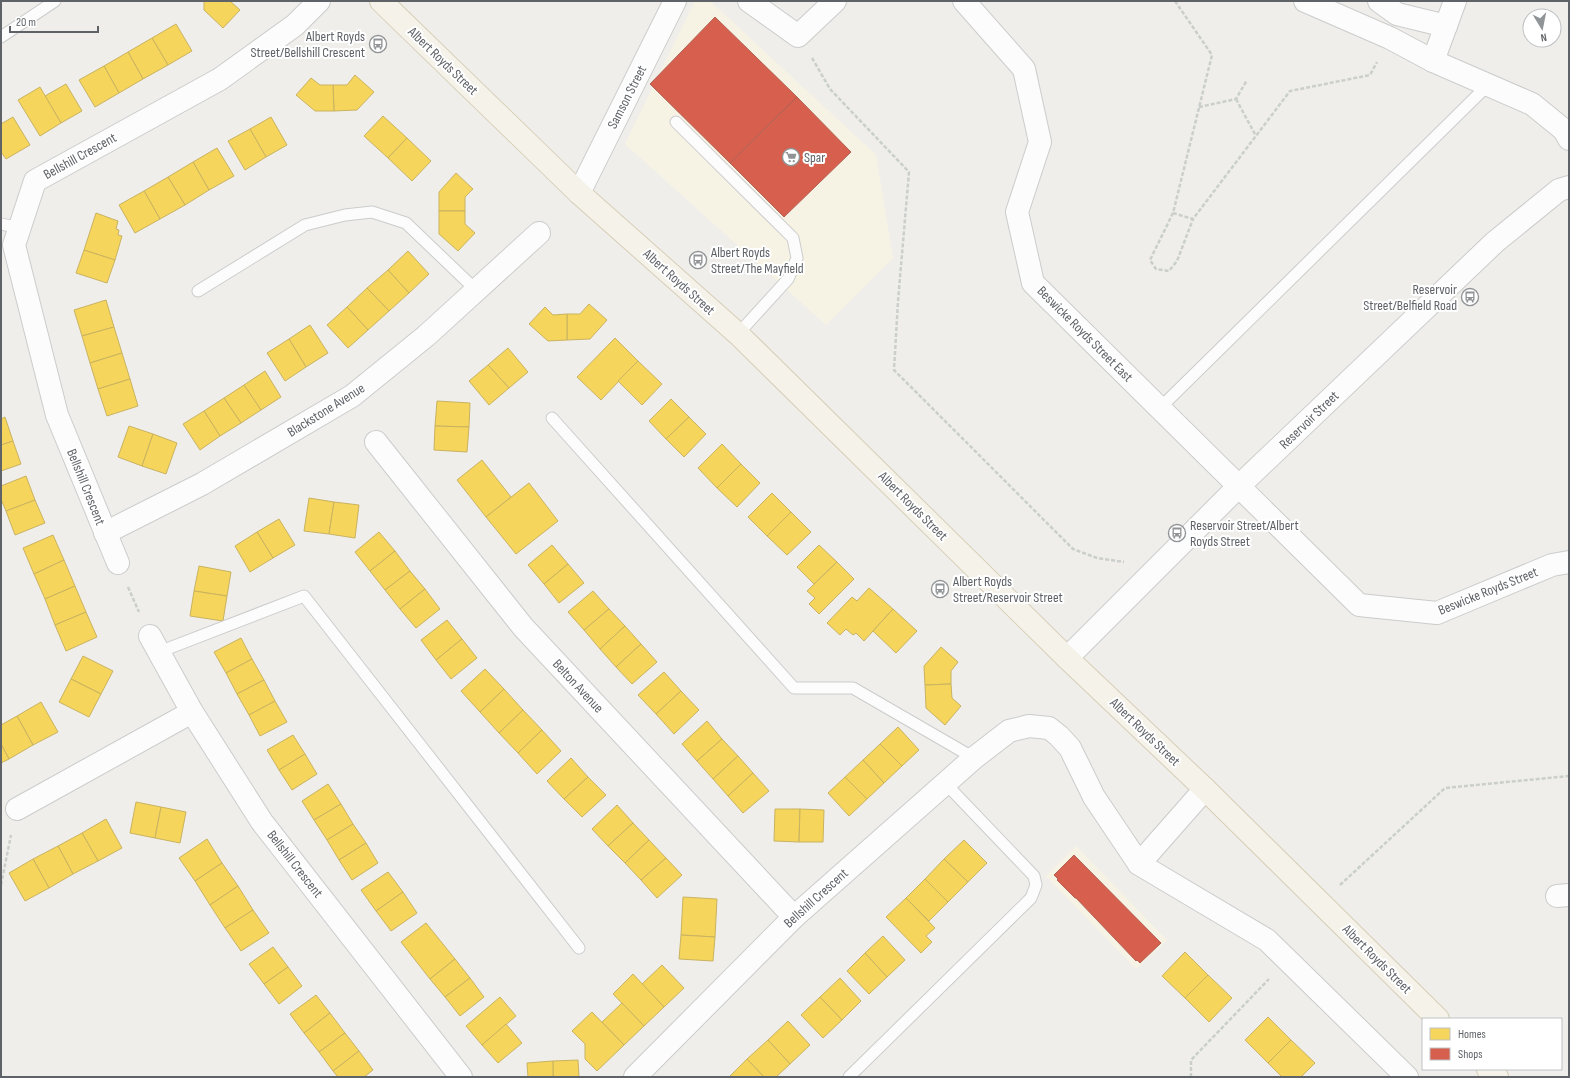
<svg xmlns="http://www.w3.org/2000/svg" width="1570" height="1078" viewBox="0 0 1570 1078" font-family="'Sofia Sans Condensed',sans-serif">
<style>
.commercial{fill:#f7f3e4}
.homes{fill:#f6d55c;stroke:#c9b360}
.shops{fill:#d6604d;stroke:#b26155}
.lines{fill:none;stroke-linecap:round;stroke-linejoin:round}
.lane-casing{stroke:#cbcccc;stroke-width:13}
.street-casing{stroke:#cbcccc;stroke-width:24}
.primary-casing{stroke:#d7ceb8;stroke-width:24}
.path{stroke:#cacfcc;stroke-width:2.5;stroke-dasharray:4 2;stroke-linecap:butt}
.lane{stroke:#fdfcfc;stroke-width:11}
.street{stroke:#fdfcfc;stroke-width:22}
.primary{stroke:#f4f2e9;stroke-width:22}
.labels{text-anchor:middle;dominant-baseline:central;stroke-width:4;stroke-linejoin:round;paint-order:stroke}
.poi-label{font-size:14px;fill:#5f6368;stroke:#fff;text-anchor:start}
.street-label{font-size:14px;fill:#5f6368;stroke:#fff}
</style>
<rect width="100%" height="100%" fill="#efeeea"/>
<g class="commercial">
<path d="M695,1h15l166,154 17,103 -67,67 -201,-181z"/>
<path d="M1076,846l91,94 -31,29 -90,-93z"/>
</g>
<g class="homes">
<path d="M204,1h26l10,9 -17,18 -19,-18z"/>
<path d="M176,24l16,27 -24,14 -16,-27z"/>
<path d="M152,38l16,27 -25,14 -15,-27z"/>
<path d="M128,52l15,27 -24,14 -15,-27z"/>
<path d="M104,66l15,27 -24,14 -16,-27z"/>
<path d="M355,75l19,17 -17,18 -23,1 -1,-26h14z"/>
<path d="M311,78l9,7h13l1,26h-19l-19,-16z"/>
<path d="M66,84l16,27 -21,12 -16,-27z"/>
<path d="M40,87l21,36 -21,13 -22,-36z"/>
<path d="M383,116l24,22 -19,20 -24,-22z"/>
<path d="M13,117l17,28 -24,14 -5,-7v-28z"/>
<path d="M271,117l16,28 -21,12 -16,-28z"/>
<path d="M250,129l16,28 -21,13 -17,-29z"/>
<path d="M407,138l24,23 -19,20 -24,-23z"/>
<path d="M217,148l17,28 -25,14 -16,-28z"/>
<path d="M193,162l16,28 -24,15 -17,-28z"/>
<path d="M456,173l17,16 -8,8v14h-26v-19z"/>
<path d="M168,177l17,28 -25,14 -16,-28z"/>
<path d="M144,191l16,28 -25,14 -16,-28z"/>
<path d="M439,211h26v13l10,9 -17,18 -19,-17z"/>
<path d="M96,213l22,8 -2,8 3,1 -1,5 4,1 -7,24 -31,-10z"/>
<path d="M84,250l31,10 -8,23 -31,-10z"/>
<path d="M408,251l21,23 -20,19 -21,-23z"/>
<path d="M388,270l21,23 -20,18 -22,-23z"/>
<path d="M367,288l22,23 -21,19 -21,-23z"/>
<path d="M106,300l8,27 -32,9 -8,-26z"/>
<path d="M589,304l18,16 -17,19 -23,1v-26h13z"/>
<path d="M347,307l21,23 -20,18 -21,-23z"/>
<path d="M545,307l8,8 14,-1v26l-19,1 -19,-17z"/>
<path d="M310,325l18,28 -22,14 -17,-28z"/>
<path d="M114,327l8,26 -32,10 -8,-27z"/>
<path d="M615,338l23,23 -37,39 -24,-23z"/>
<path d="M289,339l17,28 -21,14 -18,-28z"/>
<path d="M508,348l20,24 -19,16 -21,-23z"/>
<path d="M122,353l8,26 -32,10 -8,-26z"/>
<path d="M638,361l24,23 -20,21 -24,-24z"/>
<path d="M488,365l21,23 -20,17 -20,-24z"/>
<path d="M265,371l16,26 -20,13 -17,-25z"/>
<path d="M130,379l8,27 -31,10 -9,-27z"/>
<path d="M244,385l17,25 -20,13 -17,-25z"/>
<path d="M224,398l17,25 -21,13 -16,-25z"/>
<path d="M671,399l18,18 -23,22 -17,-18z"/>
<path d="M437,401l33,2 -1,24 -34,-1z"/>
<path d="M204,411l16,25 -20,14 -17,-26z"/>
<path d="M5,417l8,24 -12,4v-26z"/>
<path d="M689,417l17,17 -22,23 -18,-18z"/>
<path d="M129,426l24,8 -11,32 -24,-9z"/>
<path d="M435,426l34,1 -2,25 -33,-2z"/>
<path d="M153,434l24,9 -11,31 -24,-8z"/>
<path d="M13,441l8,23 -20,7v-26z"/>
<path d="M722,444l19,20 -24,24 -19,-20z"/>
<path d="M482,460l29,37 -25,20 -29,-37z"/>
<path d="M741,464l19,19 -23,24 -20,-19z"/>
<path d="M26,476l9,24 -29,11 -5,-12v-13z"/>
<path d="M529,483l29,38 -42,33 -30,-37z"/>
<path d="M772,493l19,19 -24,24 -19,-19z"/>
<path d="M309,498l25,4 -5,32 -25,-3z"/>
<path d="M35,500l10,23 -30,12 -9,-24z"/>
<path d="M334,502l25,3 -4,33 -26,-4z"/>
<path d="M791,512l20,20 -24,23 -20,-19z"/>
<path d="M279,519l16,26 -22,13 -16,-26z"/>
<path d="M257,532l16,26 -23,14 -15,-26z"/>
<path d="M379,532l16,19 -25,20 -15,-19z"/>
<path d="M53,535l11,25 -30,14 -11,-26z"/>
<path d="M552,545l16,19 -24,20 -16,-19z"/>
<path d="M819,545l18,17 -23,22 -17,-17z"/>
<path d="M395,551l15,20 -25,19 -15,-19z"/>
<path d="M64,560l11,26 -30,13 -11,-25z"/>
<path d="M837,562l17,17 -35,35 -10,-10 6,-6 -8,-7z"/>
<path d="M568,564l16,19 -25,20 -15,-19z"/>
<path d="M199,566l32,6 -4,24 -33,-5z"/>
<path d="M410,571l15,18 -25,20 -15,-19z"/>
<path d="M75,586l11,26 -31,13 -10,-26z"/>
<path d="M869,588l24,21 -29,32 -8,-8 -3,2 -7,-6 -6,6 -13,-12 25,-26 5,4z"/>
<path d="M425,589l15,20 -24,19 -16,-19z"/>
<path d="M194,591l33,5 -4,25 -33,-5z"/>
<path d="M593,591l16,18 -25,21 -16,-18z"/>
<path d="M609,609l16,17 -25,23 -16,-19z"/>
<path d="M893,609l24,22 -21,22 -23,-22z"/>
<path d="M86,612l11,25 -31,14 -11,-26z"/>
<path d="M447,620l15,19 -26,21 -15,-20z"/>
<path d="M625,626l16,18 -25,23 -16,-18z"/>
<path d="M241,638l11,21 -26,14 -12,-21z"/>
<path d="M462,639l15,19 -26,21 -15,-19z"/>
<path d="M641,644l16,18 -25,22 -16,-17z"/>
<path d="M941,647l17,15 -7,9v13l-26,1 -1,-19z"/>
<path d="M83,656l30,15 -12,23 -30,-15z"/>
<path d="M252,659l12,21 -27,14 -11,-21z"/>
<path d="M485,669l19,20 -24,23 -19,-21z"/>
<path d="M664,672l17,19 -25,23 -18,-19z"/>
<path d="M71,679l30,15 -12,23 -30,-15z"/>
<path d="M264,680l11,21 -26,14 -12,-21z"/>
<path d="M951,684l1,14 9,8 -16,19 -19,-17 -1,-23z"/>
<path d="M504,689l19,21 -24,23 -19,-21z"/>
<path d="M681,691l18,19 -25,24 -18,-20z"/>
<path d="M275,701l12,21 -27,14 -11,-21z"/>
<path d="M41,702l17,30 -25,13 -16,-29z"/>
<path d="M523,710l19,20 -24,23 -19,-20z"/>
<path d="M17,716l16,29 -24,14 -8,-15v-19z"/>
<path d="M707,721l15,18 -25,22 -15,-17z"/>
<path d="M898,727l21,23 -17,16 -22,-22z"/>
<path d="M542,730l19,21 -24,23 -19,-21z"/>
<path d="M293,735l12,19 -26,16 -12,-20z"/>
<path d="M722,739l16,17 -25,23 -16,-18z"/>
<path d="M1,744l8,15 -8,4z"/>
<path d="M880,744l22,22 -18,17 -21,-23z"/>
<path d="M305,754l12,20 -25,16 -13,-20z"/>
<path d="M738,756l15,17 -25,23 -15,-17z"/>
<path d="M571,758l17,19 -24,22 -17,-18z"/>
<path d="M863,760l21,23 -17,16 -22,-22z"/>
<path d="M753,773l16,18 -26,22 -15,-17z"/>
<path d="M588,777l18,18 -24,22 -18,-18z"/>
<path d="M845,777l22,22 -18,17 -21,-23z"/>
<path d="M328,784l13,20 -27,16 -12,-19z"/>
<path d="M136,802l25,5 -6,31 -25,-5z"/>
<path d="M341,804l12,20 -26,16 -13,-20z"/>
<path d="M617,805l16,18 -25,23 -16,-17z"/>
<path d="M161,807l25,5 -6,31 -25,-5z"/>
<path d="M775,809h25l-1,33 -25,-1z"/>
<path d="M800,809l24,1 -1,32h-24z"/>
<path d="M106,819l16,29 -24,13 -16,-28z"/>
<path d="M633,823l16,17 -24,23 -17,-17z"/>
<path d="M353,824l13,19 -27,17 -12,-20z"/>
<path d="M82,833l16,28 -25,13 -15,-28z"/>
<path d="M207,839l15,24 -27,18 -16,-23z"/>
<path d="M649,840l17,18 -25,22 -16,-17z"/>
<path d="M964,840l23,23 -19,19 -24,-23z"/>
<path d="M366,843l12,20 -26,17 -13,-20z"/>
<path d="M58,846l15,28 -24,14 -16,-29z"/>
<path d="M666,858l16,17 -25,23 -16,-18z"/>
<path d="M33,859l16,29 -24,13 -16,-28z"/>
<path d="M944,859l24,23 -20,20 -23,-23z"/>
<path d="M222,863l16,23 -28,19 -15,-24z"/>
<path d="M388,872l15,20 -27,19 -15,-21z"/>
<path d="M925,879l23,23 -19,19 -23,-23z"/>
<path d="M238,886l15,24 -28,18 -15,-23z"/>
<path d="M403,892l14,21 -26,18 -15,-20z"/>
<path d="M683,897l34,2 -2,38 -34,-2z"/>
<path d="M906,898l29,30 -9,8 6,6 -11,11 -35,-36z"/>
<path d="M253,910l16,23 -28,18 -16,-23z"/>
<path d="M426,923l29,36 -25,20 -29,-37z"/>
<path d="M681,935l34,2 -2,24 -34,-2z"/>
<path d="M883,936l22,24 -18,17 -22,-24z"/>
<path d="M273,947l15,20 -24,17 -15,-20z"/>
<path d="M1185,952l23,23 -23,23 -23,-22z"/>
<path d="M865,953l22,24 -18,17 -22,-23z"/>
<path d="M455,959l15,19 -25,19 -15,-18z"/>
<path d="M662,965l22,23 -20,19 -22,-23z"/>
<path d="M288,967l14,19 -23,18 -15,-20z"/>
<path d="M633,974l31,33 -20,19 -31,-32z"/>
<path d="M1208,975l24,23 -23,24 -24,-24z"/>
<path d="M470,978l14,19 -24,19 -15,-19z"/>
<path d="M840,978l21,23 -19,19 -22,-23z"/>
<path d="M316,995l14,18 -26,20 -14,-19z"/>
<path d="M500,997l16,19 -34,29 -16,-19z"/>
<path d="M820,997l22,23 -19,18 -22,-23z"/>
<path d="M622,1003l22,23 -20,19 -22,-23z"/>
<path d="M592,1012l32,33 -27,26 -12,-12v-15l-13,-13z"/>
<path d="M330,1013l15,20 -26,19 -15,-19z"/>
<path d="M1268,1017l23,23 -23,23 -23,-23z"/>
<path d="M788,1021l22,24 -20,19 -22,-24z"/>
<path d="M506,1024l16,19 -24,20 -16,-18z"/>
<path d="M345,1033l14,18 -26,20 -14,-19z"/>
<path d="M768,1040l22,24 -14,13h-12l-17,-18z"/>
<path d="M1291,1040l24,23 -14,14h-19l-14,-14z"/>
<path d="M359,1051l14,19 -9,7h-26l-5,-6z"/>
<path d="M747,1059l17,18h-35z"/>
<path d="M578,1060l1,17h-26v-16z"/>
<path d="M553,1061v16h-25l-1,-14z"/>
</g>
<g class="shops">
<path d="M715,17l82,80 -67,66 -80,-79z"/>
<path d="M797,97l54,55 -67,65 -54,-54z"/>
<path d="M1074,855l87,88 -21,20 -3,-3 -1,1 -60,-63h-1l-18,-18 1,-1 -4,-4z"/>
</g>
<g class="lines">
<g class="lane-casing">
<g id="lane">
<path d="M1,37l54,-36"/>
<path d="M676,122l117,116 4,20 -9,21 -50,55"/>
<path d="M1,224l19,4"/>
<path d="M198,291l107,-66 40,-10 27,-3 34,11 70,67"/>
<path d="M1160,408l328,-323"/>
<path d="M552,418l242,270h59l121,70"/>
<path d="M159,652l145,-56 275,352"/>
<path d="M849,1077l182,-179 5,-13 -2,-9 -89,-93"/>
</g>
</g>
<g class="street-casing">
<g id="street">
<path d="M749,1l49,35 37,-35"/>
<path d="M964,1l60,68 16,73 -23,70 16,71 326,322 78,8 115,-48 17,-3"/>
<path d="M1305,1l85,37 43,23 99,43 32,26 5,9"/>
<path d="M1379,1l18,13 49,12"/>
<path d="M1433,61l22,-60"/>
<path d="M579,193l96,-192"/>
<path d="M376,442l147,185 271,290"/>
<path d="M105,533l97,-49 150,-88 74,-60 113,-103"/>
<path d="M118,563l-61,-148 -43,-170 21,-64 185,-102 75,-54 24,-24"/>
<path d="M150,636l42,76 70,110 199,255"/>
<path d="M1067,658l172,-172 256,-244 64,-52 10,-3"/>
<path d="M17,809l175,-97"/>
<path d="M1139,864l66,-75"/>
<path d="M1557,896l12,-1"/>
<path d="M635,1077l159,-160 180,-159 35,-27 20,-5 20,2 10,8 11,12 24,49 45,67 128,76 140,137"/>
</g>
</g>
<g class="primary-casing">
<g id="primary">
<path d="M381,1l198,192 159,141 329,324 138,131 233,230"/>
<path d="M1488,1069l9,8"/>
</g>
</g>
<g class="path">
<path d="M1175,1l37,54 -39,158 -23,47 6,9 13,2 8,-10 16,-42"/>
<path d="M812,58l18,31 79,83 -11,129 -4,69 179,179 24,9 27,4"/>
<path d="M1236,99l20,37"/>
<path d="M1199,107l37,-8 11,-19"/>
<path d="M1173,213l20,6 97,-128 80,-16 7,-13"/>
<path d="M128,587l11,25"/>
<path d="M1,885l10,-50"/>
<path d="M1340,885l105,-97 124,-12"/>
<path d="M1191,1077v-17l78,-81"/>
</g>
<use href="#lane" class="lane"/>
<use href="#street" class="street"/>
<use href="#primary" class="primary"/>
</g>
<defs>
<g id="bus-ring" transform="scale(0.9)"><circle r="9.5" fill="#fff" stroke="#919496" stroke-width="1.5"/><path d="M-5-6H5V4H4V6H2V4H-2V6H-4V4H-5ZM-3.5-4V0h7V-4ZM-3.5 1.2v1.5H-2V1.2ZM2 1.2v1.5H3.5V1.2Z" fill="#919496"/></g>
<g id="supermarket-ring" transform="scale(0.9)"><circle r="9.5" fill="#fff" stroke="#919496" stroke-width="1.5"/><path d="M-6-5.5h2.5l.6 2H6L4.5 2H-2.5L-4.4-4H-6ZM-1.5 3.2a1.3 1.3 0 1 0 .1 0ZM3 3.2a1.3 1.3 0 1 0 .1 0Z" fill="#919496"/></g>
</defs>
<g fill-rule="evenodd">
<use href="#bus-ring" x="378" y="44"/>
<use href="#supermarket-ring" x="791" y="157"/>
<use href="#bus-ring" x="698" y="260"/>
<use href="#bus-ring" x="1470" y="297"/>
<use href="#bus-ring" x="1177" y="533"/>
<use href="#bus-ring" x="940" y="589"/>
</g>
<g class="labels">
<g class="poi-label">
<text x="365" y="36" text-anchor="end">Albert Royds<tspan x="365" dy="16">Street/Bellshill Crescent</tspan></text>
<text x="804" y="157">Spar</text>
<text x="711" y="252">Albert Royds<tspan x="711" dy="16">Street/The Mayfield</tspan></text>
<text x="1457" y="289" text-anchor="end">Reservoir<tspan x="1457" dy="16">Street/Belfield Road</tspan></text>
<text x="1190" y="525">Reservoir Street/Albert<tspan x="1190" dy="16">Royds Street</tspan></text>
<text x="953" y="581">Albert Royds<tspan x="953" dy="16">Street/Reservoir Street</tspan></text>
</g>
<g class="street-label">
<text transform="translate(443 61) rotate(44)">Albert Royds Street</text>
<text transform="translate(627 97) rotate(-63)">Samson Street</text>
<text transform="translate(80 156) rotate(-29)">Bellshill Crescent</text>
<text transform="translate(679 282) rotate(42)">Albert Royds Street</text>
<text transform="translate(1085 334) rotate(45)">Beswicke Royds Street East</text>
<text transform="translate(326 410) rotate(-32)">Blackstone Avenue</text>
<text transform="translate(1309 420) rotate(-44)">Reservoir Street</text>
<text transform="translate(86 487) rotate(68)">Bellshill Crescent</text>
<text transform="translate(913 506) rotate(45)">Albert Royds Street</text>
<text transform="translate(1488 591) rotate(-22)">Beswicke Royds Street</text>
<text transform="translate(578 686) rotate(47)">Belton Avenue</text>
<text transform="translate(1145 732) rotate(44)">Albert Royds Street</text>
<text transform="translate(295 864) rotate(52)">Bellshill Crescent</text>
<text transform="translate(816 898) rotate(-42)">Bellshill Crescent</text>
<text transform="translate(1377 959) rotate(45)">Albert Royds Street</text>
</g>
</g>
<rect width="1570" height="1078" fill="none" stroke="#5f6368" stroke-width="4"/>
<rect x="1422" y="1018" width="140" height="52" fill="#ffffff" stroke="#bfc1c3"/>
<rect x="1430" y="1028" width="20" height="12" fill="#f6d55c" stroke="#bfc1c3"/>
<text x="1458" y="1038" font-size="12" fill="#5f6368">Homes</text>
<rect x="1430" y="1048" width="20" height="12" fill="#d6604d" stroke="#bfc1c3"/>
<text x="1458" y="1058" font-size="12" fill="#5f6368">Shops</text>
<g transform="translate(1542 28) rotate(170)"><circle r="19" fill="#ffffff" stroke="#bfc1c3"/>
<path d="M0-3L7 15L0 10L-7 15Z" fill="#919496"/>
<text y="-6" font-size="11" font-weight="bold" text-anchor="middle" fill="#5f6368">N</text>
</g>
<path d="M10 26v6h88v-6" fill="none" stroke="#5f6368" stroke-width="2"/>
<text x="16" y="26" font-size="12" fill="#5f6368" stroke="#ffffff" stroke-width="3" paint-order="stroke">20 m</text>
</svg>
